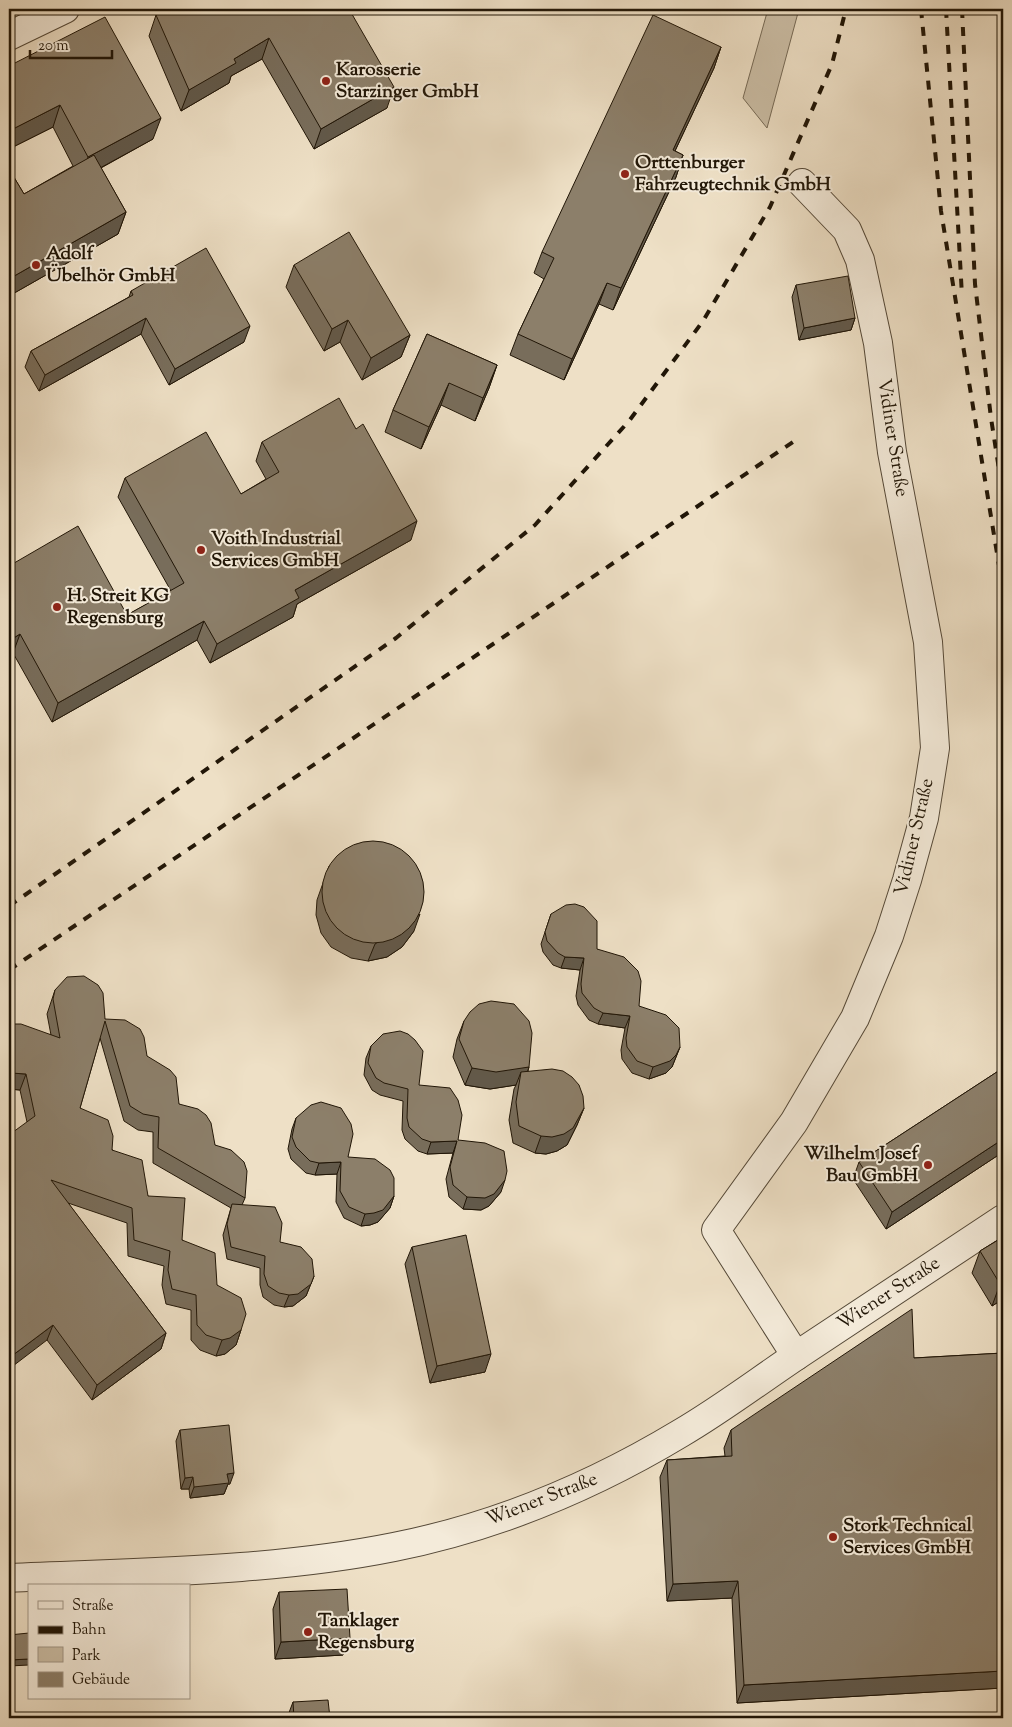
<svg xmlns="http://www.w3.org/2000/svg" width="1012" height="1727" viewBox="0 0 1012 1727" font-family="'Sorts Mill Goudy',serif">
<style>
.green{fill:#cbbea6;stroke:#766a56}
.lines{fill:none;stroke-linecap:round;stroke-linejoin:round}
.minor-casing{stroke:#544837;stroke-width:30}
.minor{stroke:#f4ebda;stroke-width:28}
.rail{stroke:#211607;stroke-width:4;stroke-dasharray:9 9;stroke-linecap:butt}
.wall{fill:#786d5b;stroke:#211607}
.shaded-wall{fill:#62594a;stroke:#211607}
.building{fill:#8c7f6a;stroke:#211607}
.poi-dot{fill:#8f2418;stroke:#f4ebda;stroke-width:2}
.labels{text-anchor:middle;dominant-baseline:central;stroke-width:4;stroke-linejoin:round;paint-order:stroke}
.poi-label{font-size:19px;font-weight:bold;fill:#211607;stroke:#f4ebda;text-anchor:start}
.street-label{font-size:19px;fill:#211607;stroke:#f4ebda}
</style>
<rect width="100%" height="100%" fill="#eee0c6"/>
<filter id="stains"><feTurbulence type="fractalNoise" baseFrequency=".004" numOctaves="4"/><feColorMatrix values="0 0 0 0 .2 0 0 0 0 .09 0 0 0 0 .02 0 0 0 .5 -.17"/></filter>
<radialGradient id="worn" r=".72"><stop offset=".6" stop-color="#630" stop-opacity="0"/><stop offset="1" stop-color="#630" stop-opacity=".3"/></radialGradient>
<path class="green" d="M768,9h31l-32,119 -24,-30z"/>
<g class="lines">
<g class="minor-casing">
<g id="minor">
<path d="M9,36l56,-27"/>
<path d="M796,1356l-80,-126 78,-108 61,-104 34,-82 18,-56 17,-62 11,-70 -7,-106 -36,-190 -14,-109 -18,-83 -13,-30 -45,-47"/>
<path d="M9,1578c126,-6 261,-6 385,-31 101,-20 199,-61 287,-114 41,-24 79,-53 118,-79 68,-45 136,-90 204,-135"/>
</g>
</g>
<use href="#minor" class="minor"/>
<g class="rail">
<path d="M921,9l20,202 62,379"/>
<path d="M946,9l16,287"/>
<path d="M962,9l13,275 16,134 12,77"/>
<path d="M9,906l387,-268 139,-113 94,-104 74,-100 67,-114 62,-143 14,-55"/>
<path d="M9,970l784,-528"/>
</g>
</g>
<g class="wall">
<path d="M349,9l38,99 -73,41 -52,-90 -31,17 -2,7 -48,28 -32,-75 7,-21z"/>
<path d="M721,47l-7,21 -39,83 8,4 -7,22 -63,133 -14,-6 -35,76 -54,-25 8,-21 26,-55 -10,-6 8,-21z"/>
<path d="M9,66l144,73 -52,29 25,44 -8,22 -109,62v-127l15,25 49,-28 -20,-39 -44,22z"/>
<path d="M294,265l116,70 -9,22 -39,23 -22,-38 -16,9 -38,-64z"/>
<path d="M796,285l59,33 -4,12 -52,10 -7,-43z"/>
<path d="M131,291l113,51 -75,43 -28,-51 -102,57 -14,-24 6,-16 98,-54z"/>
<path d="M427,334l70,31 -8,23 -14,33 -34,-16 -20,44 -36,-17 8,-22z"/>
<path d="M262,442l149,98 -114,64 -4,13 -83,46 -13,-23 -145,82 -39,-69 -4,-87 118,49 44,-24 -53,-94 7,-19 116,16 25,-15 -10,-18z"/>
<path d="M329,866l85,65 -12,16 -15,10 -19,4 -17,-3 -20,-11 -10,-14 -5,-18 1,-15z"/>
<path d="M551,914l46,35 42,57 41,41 -8,20 -6,6 -17,6 -17,-6 -10,-14 -1,-9 4,-22 -27,-4 -9,-4 -11,-15 -2,-9 4,-26 -19,-2 -8,-3 -10,-13 -2,-8z"/>
<path d="M55,990l50,29 42,37 32,48 36,41 30,53 -3,7 38,37 34,34 -8,20 -13,10 -9,1 -10,-2 -11,-8 -3,-12v-17l-33,-9 -4,-24 8,-27 -78,-45v-31l-15,-2 -14,-9 -24,-83 -20,70 137,177 24,45 -5,15 -11,9 -9,2 -16,-6 -9,-10v-30l-25,-6 -4,-19 2,-19 -36,-10 -1,-33 -59,-20 98,130 -5,16 -69,51 -45,-60 -20,-218 -7,-32 -11,-1v-63l42,9 -4,-21z"/>
<path d="M464,1021l65,46 -1,4 56,37 -7,17 -10,20 -10,6 -11,3 -11,-1 -22,-10 -4,-23 5,-31 2,-4 -26,4 -25,-4 -12,-28 4,-18z"/>
<path d="M371,1046l48,39 39,55 43,52 -12,14 -8,4 -18,-1 -14,-12 -3,-18 7,-26 -26,1 -9,-3 -13,-12 -3,-9 1,-29 -23,-6 -8,-5 -8,-15 2,-17z"/>
<path d="M1003,1068v84l-117,77 -33,-50 6,-17z"/>
<path d="M296,1118l52,39 46,39 -4,12 -12,14 -8,3 -9,1 -17,-8 -8,-16 1,-28 -22,1 -9,-2 -15,-14 -3,-10 4,-20z"/>
<path d="M1003,1237v62l-11,7 -20,-33 8,-22z"/>
<path d="M412,1247l73,125 -55,11 -25,-119z"/>
<path d="M1003,1353v335l-266,15 -5,-105 -65,3 -7,-124 7,-17 58,-4 -1,-8 7,-18 183,-72z"/>
<path d="M180,1430l50,54h-2l-4,10 -34,4 -1,-9h-8l-5,-48z"/>
<path d="M279,1592l64,63 -68,4 -2,-50z"/>
<path d="M293,1702l37,16h-43z"/>
</g>
<g class="shaded-wall">
<path d="M269,38l-7,21 -31,17 -2,7 -48,28 8,-21 45,-31z"/>
<path d="M721,47l-7,21 -49,104 8,-22z"/>
<path d="M394,87l-7,21 -73,41 7,-20z"/>
<path d="M60,105l-7,22 -44,22v-18z"/>
<path d="M161,118l-8,21 -73,40 8,-22z"/>
<path d="M683,155l-7,22 -63,133 8,-22z"/>
<path d="M126,212l-8,22 -109,62v-17z"/>
<path d="M607,283l-8,21 -35,76 8,-21z"/>
<path d="M146,318l-5,16 -102,57 6,-16z"/>
<path d="M855,318l-4,12 -52,10 5,-12z"/>
<path d="M348,320l-8,22 -16,9 8,-22z"/>
<path d="M250,326l-6,16 -75,43 6,-16z"/>
<path d="M410,335l-9,22 -39,23 9,-22z"/>
<path d="M497,365l-8,23 -14,33 8,-23z"/>
<path d="M449,383l-8,22 -20,44 8,-22z"/>
<path d="M417,521l-6,19 -114,64 -4,13 -83,46 7,-19 78,-54z"/>
<path d="M204,621l-7,19 -145,82 6,-19z"/>
<path d="M20,634l-7,19 -4,2v-14z"/>
<path d="M420,914l-6,17 -12,16 -15,10 -19,4 7,-17z"/>
<path d="M565,957l19,1 -4,12 -19,-2z"/>
<path d="M603,1013l27,3 -5,12 -27,-4z"/>
<path d="M680,1047l-8,20 -6,6 -17,6 4,-12z"/>
<path d="M529,1067l-6,17 -2,-12 -5,13 -26,4 -25,-4 7,-17z"/>
<path d="M11,1073l15,1 -6,16 -11,-1v-10z"/>
<path d="M584,1108l-7,17 -10,20 -10,6 -11,3 -11,-1 6,-17z"/>
<path d="M1003,1139v13l-117,77 6,-17z"/>
<path d="M457,1141l-4,12 -26,1 4,-12z"/>
<path d="M341,1162l-4,12 -22,1 4,-12z"/>
<path d="M505,1180l-4,12 -12,14 -8,4 -18,-1 4,-12z"/>
<path d="M394,1196l-4,12 -12,14 -8,3 -9,1 4,-12z"/>
<path d="M314,1276l-8,20 -13,10 -9,1 5,-12z"/>
<path d="M1003,1282v17l-11,7 8,-22z"/>
<path d="M53,1325l-6,15 -38,29v-11z"/>
<path d="M241,1330l-5,15 -11,9 -9,2 6,-16z"/>
<path d="M166,1333l-5,16 -69,51 5,-15z"/>
<path d="M491,1354l-6,18 -55,11 7,-17z"/>
<path d="M234,1473l-4,11h-2l-4,10 -34,4 4,-11 33,-13z"/>
<path d="M193,1477l-4,12h-8l4,-11z"/>
<path d="M738,1581l-6,17 -65,3 6,-17z"/>
<path d="M350,1638l-7,17 -68,4 6,-17z"/>
<path d="M29,1659v6l-20,1v-6z"/>
<path d="M1003,1671v17l-266,15 7,-18z"/>
</g>
<g class="building">
<path d="M168,9h181l45,78 -73,42 -52,-91 -35,21 2,4 -47,27 -33,-75z"/>
<path d="M653,15l68,32 -48,103 10,5 -62,133 -14,-5 -35,76 -54,-25 36,-76 -12,-6z"/>
<path d="M105,17l56,101 -73,39 -28,-52 -51,26v-65z"/>
<path d="M94,155l32,57 -117,67v-110l15,25z"/>
<path d="M349,232l61,103 -39,23 -23,-38 -16,9 -38,-64z"/>
<path d="M206,248l44,78 -75,43 -29,-51 -101,57 -14,-24 102,-56 -2,-4z"/>
<path d="M848,276l7,42 -51,10 -8,-43z"/>
<path d="M427,334l70,31 -14,33 -34,-15 -20,44 -36,-17z"/>
<path d="M339,398l17,31 7,-5 54,97 -122,69 4,8 -82,46 -13,-23 -146,82 -38,-69 -11,7v-75l69,-40 49,89 57,-32 -59,-105 81,-46 35,62 38,-22 -17,-30z"/>
<circle cx="373" cy="892" r="51"/>
<path d="M575,904l9,3 13,14v28l27,8 14,14 3,10 -2,25 27,9 13,13 1,19 -4,8 -6,6 -17,6 -16,-6 -10,-14 -1,-9 4,-22 -27,-3 -9,-5 -12,-15 -1,-9 3,-26 -19,-1 -7,-4 -11,-12 -2,-9 6,-18 15,-9z"/>
<path d="M84,976l14,9 5,8 2,26 20,1 15,9 4,8 3,19 23,14 6,7 3,27 19,5 8,6 5,8 4,22 16,5 13,12 3,9 -2,27 -87,-50 1,-31 -16,-3 -13,-8 -25,-85 -25,87 28,12 5,16 -1,14 30,10 6,36 37,2 -3,42 33,13 2,32 24,13 5,16 -5,16 -11,8 -8,2 -16,-5 -9,-10 -1,-30 -24,-6 -4,-19 2,-19 -36,-11 -2,-32 -81,-28 115,153 -69,52 -44,-60 -44,33v-223l26,-19 -9,-42 -15,-1 -2,-1v-46l4,-2h8l39,14 -7,-39 2,-9 12,-13z"/>
<path d="M491,1001l23,3 15,17 3,12 -3,34 -33,5 -24,-4 -13,-29 5,-18 6,-9 9,-8z"/>
<path d="M400,1031l8,3 7,6 8,11 -4,34 31,3 8,12 4,15 -4,25 27,3 19,8 3,20 -2,9 -11,14 -9,4 -18,-1 -14,-12 -3,-18 7,-26 -26,1 -9,-3 -13,-12 -2,-9 1,-29 -24,-6 -8,-5 -8,-15 3,-17 12,-12z"/>
<path d="M1003,1068v71l-111,73 -33,-50z"/>
<path d="M552,1069l11,2 9,6 7,8 4,11 1,12 -11,20 -9,6 -12,3 -11,-1 -22,-10 -3,-24 5,-30z"/>
<path d="M321,1102l20,6 10,16 2,10 -5,23 27,2 15,11 4,8v18l-11,14 -9,3 -9,1 -16,-7 -9,-16 1,-29 -22,1 -9,-2 -14,-14 -4,-10 4,-19 15,-13z"/>
<path d="M232,1204l43,3 7,16 -2,19 21,5 11,12 2,17 -3,8 -13,10 -9,1 -10,-2 -11,-7 -4,-12 1,-18 -34,-9 -4,-23z"/>
<path d="M466,1235l25,119 -54,12 -25,-119z"/>
<path d="M1003,1237v45l-3,2 -20,-33z"/>
<path d="M912,1309l2,49 89,-5v318l-259,14 -6,-104 -65,3 -6,-124 65,-4 -1,-26z"/>
<path d="M229,1425l5,48 -7,1 2,9 -35,4 -1,-10 -8,1 -5,-48z"/>
<path d="M347,1589l3,49 -69,4 -2,-50z"/>
<path d="M29,1633v26l-20,1v-25z"/>
<path d="M328,1700l2,18h-36l-1,-16z"/>
</g>
<g class="poi-dot">
<circle cx="326" cy="81" r="5"/>
<circle cx="625" cy="174" r="5"/>
<circle cx="36" cy="265" r="5"/>
<circle cx="201" cy="550" r="5"/>
<circle cx="57" cy="607" r="5"/>
<circle cx="928" cy="1165" r="5"/>
<circle cx="833" cy="1537" r="5"/>
<circle cx="308" cy="1632" r="5"/>
</g>
<g class="labels">
<g class="poi-label">
<text x="336" y="70">Karosserie<tspan x="336" dy="22">Starzinger GmbH</tspan></text>
<text x="635" y="163">Orttenburger<tspan x="635" dy="22">Fahrzeugtechnik GmbH</tspan></text>
<text x="46" y="254">Adolf<tspan x="46" dy="22">Übelhör GmbH</tspan></text>
<text x="211" y="539">Voith Industrial<tspan x="211" dy="22">Services GmbH</tspan></text>
<text x="67" y="596">H. Streit KG<tspan x="67" dy="22">Regensburg</tspan></text>
<text x="918" y="1154" text-anchor="end">Wilhelm Josef<tspan x="918" dy="22">Bau GmbH</tspan></text>
<text x="843" y="1526">Stork Technical<tspan x="843" dy="22">Services GmbH</tspan></text>
<text x="318" y="1621">Tanklager<tspan x="318" dy="22">Regensburg</tspan></text>
</g>
<g class="street-label">
<text transform="translate(892 438) rotate(81)">Vidiner Straße</text>
<text transform="translate(915 837) rotate(-77)">Vidiner Straße</text>
<text transform="translate(889 1294) rotate(-33)">Wiener Straße</text>
<text transform="translate(542 1500) rotate(-21)">Wiener Straße</text>
</g>
</g>
<rect width="1012" height="1727" fill="none" stroke="#eee0c6" stroke-width="30"/>
<rect x="10" y="10" width="992" height="1707" fill="none" stroke="#211607" stroke-width="2.5"/>
<rect x="15" y="15" width="982" height="1697" fill="none" stroke="#211607"/>
<rect x="28" y="1584" width="162" height="115" fill="#f4ebda" stroke="#a09686"/>
<rect x="38" y="1601" width="25" height="8" fill="#f4ebda" stroke="#a09686"/>
<text x="72" y="1610" font-size="15" fill="#211607">Straße</text>
<rect x="38" y="1626" width="25" height="8" fill="#211607" stroke="#a09686"/>
<text x="72" y="1634" font-size="15" fill="#211607">Bahn</text>
<rect x="38" y="1647" width="25" height="15" fill="#cbbea6" stroke="#a09686"/>
<text x="72" y="1660" font-size="15" fill="#211607">Park</text>
<rect x="38" y="1672" width="25" height="15" fill="#8c7f6a" stroke="#a09686"/>
<text x="72" y="1684" font-size="15" fill="#211607">Gebäude</text>
<path d="M30 50v8h82v-8" fill="none" stroke="#211607" stroke-width="2.5"/>
<text x="38" y="50" font-size="15" fill="#211607" stroke="#f4ebda" stroke-width="4" paint-order="stroke">20 m</text>
<rect width="100%" height="100%" filter="url(#stains)"/>
<rect width="100%" height="100%" fill="url(#worn)"/>
</svg>
